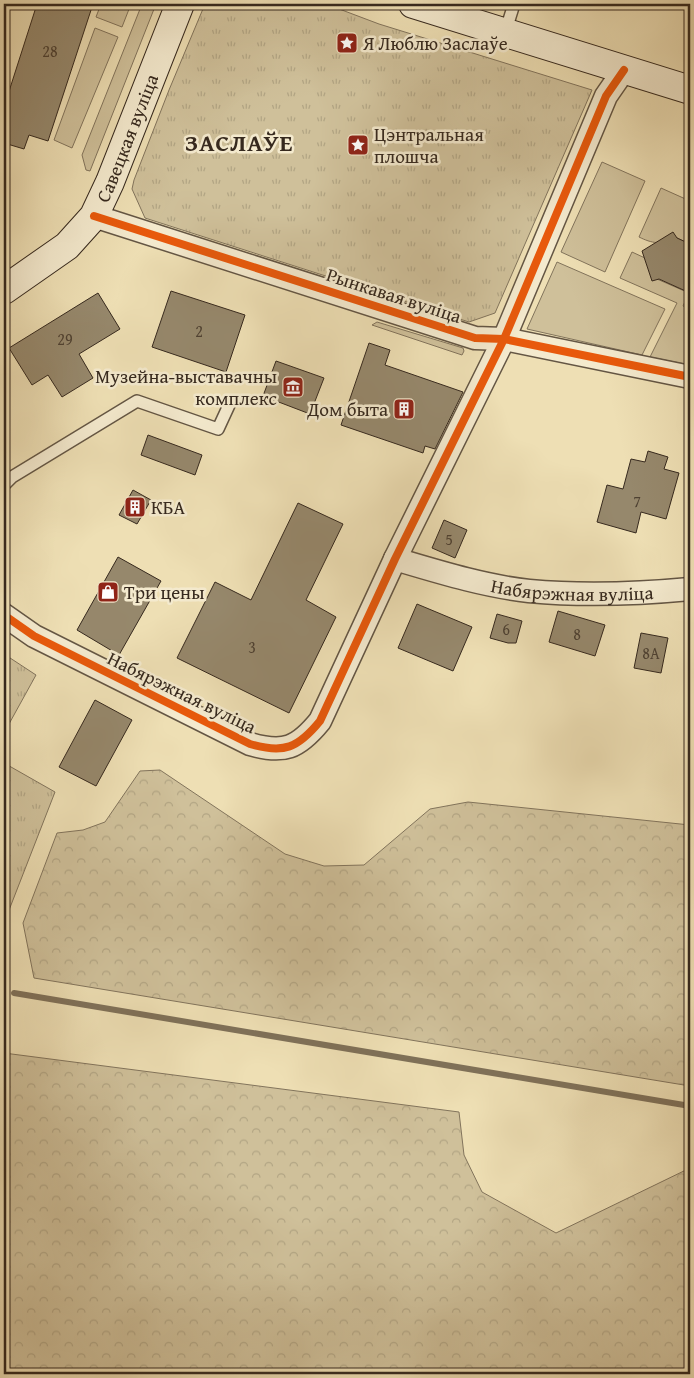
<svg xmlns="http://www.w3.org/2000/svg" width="694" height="1378" viewBox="0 0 694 1378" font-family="'Gentium Book Plus',serif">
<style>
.grass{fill:#cfc09a;stroke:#82745c}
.forest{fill:url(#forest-crowns);stroke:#82745c}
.park{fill:url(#park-tufts);stroke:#82745c}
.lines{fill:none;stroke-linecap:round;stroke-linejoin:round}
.stream{stroke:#7f7159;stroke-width:6}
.building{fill:#96886c;stroke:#36291e}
.service-casing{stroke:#645644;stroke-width:14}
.minor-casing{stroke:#645644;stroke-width:25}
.secondary-casing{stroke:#36291e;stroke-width:30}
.service{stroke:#f4eace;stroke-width:11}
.minor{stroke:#f4eace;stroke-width:22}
.secondary{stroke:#f4eace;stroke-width:28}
.cycleway-casing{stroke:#f4eace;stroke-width:11}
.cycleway{stroke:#e8590c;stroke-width:8}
.labels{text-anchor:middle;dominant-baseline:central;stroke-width:5;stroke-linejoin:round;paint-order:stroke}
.number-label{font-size:16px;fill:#4e4132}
.poi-label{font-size:19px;fill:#36291e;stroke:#f4eace;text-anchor:start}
.street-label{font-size:19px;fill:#36291e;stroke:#f4eace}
.district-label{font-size:24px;font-weight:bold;letter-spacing:1px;fill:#36291e;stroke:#f4eace}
</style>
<defs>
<pattern id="forest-crowns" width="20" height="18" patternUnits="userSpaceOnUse" patternTransform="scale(1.25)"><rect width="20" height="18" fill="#cfc09a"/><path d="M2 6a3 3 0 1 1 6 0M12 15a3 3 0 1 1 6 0" fill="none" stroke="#b2a584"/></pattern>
<pattern id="park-tufts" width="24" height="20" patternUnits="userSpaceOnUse" patternTransform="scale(1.25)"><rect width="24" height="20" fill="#cfc09a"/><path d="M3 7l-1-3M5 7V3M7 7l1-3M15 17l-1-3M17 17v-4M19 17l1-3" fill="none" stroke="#b2a584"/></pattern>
</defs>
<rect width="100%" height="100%" fill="#eedfb4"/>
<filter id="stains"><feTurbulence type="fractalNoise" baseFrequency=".004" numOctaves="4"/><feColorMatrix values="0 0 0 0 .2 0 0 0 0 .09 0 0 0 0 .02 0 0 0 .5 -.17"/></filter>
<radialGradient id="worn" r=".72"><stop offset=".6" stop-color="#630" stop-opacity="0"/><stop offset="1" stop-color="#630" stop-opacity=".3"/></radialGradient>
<g class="grass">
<path d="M101,4h30l-9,23 -26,-10z"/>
<path d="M142,4h14l-66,167 -4,-1 -4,-15z"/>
<path d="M95,28l23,9 -46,111 -18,-8z"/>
<path d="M602,162l43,19 -40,91 -44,-20z"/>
<path d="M661,188l29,13v43l-15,-7c-12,9 -24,6 -36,0z"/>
<path d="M632,252l13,6 12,21 32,14 -6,13 7,4v55l-40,-8 27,-54 -57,-25z"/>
<path d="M557,262l108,47 -23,46 -115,-26z"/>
<path d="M377,322l86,26 1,3 -2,4 -90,-30z"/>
</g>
<g class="forest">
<path d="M160,770l125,84 39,12 40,-1 66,-56 38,-7 222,23v261l-656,-108 -11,-55 34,-90 26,-3 22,-8 35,-51z"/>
<path d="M4,1053l455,59 5,43 18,37 74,41 134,-65v206h-686z"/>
</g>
<g class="park">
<path d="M205,4h121l53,20 213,66 -97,223 -26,9 -324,-104 -13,-29 2,-9 35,-90z"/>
<path d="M4,654l32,21 -32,58z"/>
<path d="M4,763l51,29 -51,131z"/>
</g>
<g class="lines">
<path class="stream" d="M14,993l676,113"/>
</g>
<g class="building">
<path d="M37,4h56l-45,137 -19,-6 -5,14 -20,-6v-36z"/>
<path d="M673,232l4,6 13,6v49l-31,-14 -7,2 -10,-30z"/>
<path d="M171,291l74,24 -19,57 -74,-25z"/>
<path d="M98,293l22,36 -41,25 14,24 -31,19 -14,-22 -16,10 -23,-37z"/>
<path d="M369,343l21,7 -5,15 78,27 -28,57 -10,-3 -2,7 -82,-28z"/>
<path d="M276,361l48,17 -14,36 -47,-18z"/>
<path d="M148,435l54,20 -7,20 -54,-20z"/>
<path d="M648,451l20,6 -4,12 15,4 -13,46 -25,-7 -5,21 -39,-11 10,-37 16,4 8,-30 14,3z"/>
<path d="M133,490l18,10 -14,24 -18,-9z"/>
<path d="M298,503l45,21 -37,76 30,17 -47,96 -112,-55 38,-76 36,18z"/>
<path d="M444,520l23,10 -12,28 -23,-10z"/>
<path d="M118,557l43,24 -42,74 -42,-25z"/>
<path d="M417,604l55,23 -19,44 -55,-23z"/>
<path d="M558,611l47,14 -10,31 -46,-14z"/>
<path d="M497,614l25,7 -6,22h-8l-18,-5z"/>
<path d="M641,633l27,5 -7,35 -27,-5z"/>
<path d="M95,700l37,20 -36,66 -37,-19z"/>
</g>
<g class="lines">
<g class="service-casing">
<g id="service">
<path d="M505,33l9,-29"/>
<path d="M4,485l8,-8 125,-76 81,28 12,-26"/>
</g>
</g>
<g class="minor-casing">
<g id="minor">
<path d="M94,216l381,122 29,1 186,38"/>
<path id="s1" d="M395,559c44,13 89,27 134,32 54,5 108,3 161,-2"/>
<path d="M4,615l30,21 216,108c34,10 48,4 70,-23l75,-162 109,-220 102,-243 18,-26"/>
</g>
</g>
<g class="secondary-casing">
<g id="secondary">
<path d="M413,4l277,86"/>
<path id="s2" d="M4,290l63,-44 27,-30 16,-34 70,-178"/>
</g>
</g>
<use href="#service" class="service"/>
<use href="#minor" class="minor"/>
<use href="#secondary" class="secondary"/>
<g class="cycleway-casing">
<g id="cycleway">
<path d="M94,216l381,122 29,1 186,38"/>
<path d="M4,615l30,21 216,108c34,10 48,4 70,-23l75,-162 109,-220 102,-243 18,-26"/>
</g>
</g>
<use href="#cycleway" class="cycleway"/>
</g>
<defs>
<g id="sight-square" transform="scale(1.125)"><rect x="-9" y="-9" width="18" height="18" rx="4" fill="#8f2418" stroke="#f4eace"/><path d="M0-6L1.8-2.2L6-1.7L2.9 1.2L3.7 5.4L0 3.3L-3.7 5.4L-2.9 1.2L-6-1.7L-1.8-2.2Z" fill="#fff"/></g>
<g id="museum-square" transform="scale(1.125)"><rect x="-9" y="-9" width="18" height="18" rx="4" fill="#8f2418" stroke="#f4eace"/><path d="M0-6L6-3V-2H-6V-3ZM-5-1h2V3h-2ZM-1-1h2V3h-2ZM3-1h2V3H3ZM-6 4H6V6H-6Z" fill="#fff"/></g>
<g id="building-square" transform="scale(1.125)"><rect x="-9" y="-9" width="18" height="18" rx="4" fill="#8f2418" stroke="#f4eace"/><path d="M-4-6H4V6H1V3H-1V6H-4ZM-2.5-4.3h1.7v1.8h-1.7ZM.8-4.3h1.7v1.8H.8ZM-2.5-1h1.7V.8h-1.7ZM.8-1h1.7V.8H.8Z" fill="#fff"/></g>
<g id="shop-square" transform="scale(1.125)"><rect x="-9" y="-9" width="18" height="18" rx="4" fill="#8f2418" stroke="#f4eace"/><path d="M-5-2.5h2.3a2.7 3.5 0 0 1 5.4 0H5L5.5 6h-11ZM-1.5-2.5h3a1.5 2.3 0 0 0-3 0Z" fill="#fff"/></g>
</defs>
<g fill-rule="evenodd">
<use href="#sight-square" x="347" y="43"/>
<use href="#sight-square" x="358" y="145"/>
<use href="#museum-square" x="293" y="387"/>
<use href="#building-square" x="404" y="409"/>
<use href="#building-square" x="135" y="507"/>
<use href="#shop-square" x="108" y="592"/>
</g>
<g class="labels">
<g class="number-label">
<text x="50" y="51">28</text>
<text x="199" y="331">2</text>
<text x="65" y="339">29</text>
<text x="637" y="501">7</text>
<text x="449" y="539">5</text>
<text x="506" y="629">6</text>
<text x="577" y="634">8</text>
<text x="252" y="647">3</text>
<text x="651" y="653">8А</text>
</g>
<g class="poi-label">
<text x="363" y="43">Я Люблю Заслаўе</text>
<text x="374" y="134">Цэнтральная<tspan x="374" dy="22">плошча</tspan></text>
<text x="277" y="376" text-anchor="end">Музейна-выставачны<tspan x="277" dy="22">комплекс</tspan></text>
<text x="388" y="409" text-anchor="end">Дом быта</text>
<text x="151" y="507">КБА</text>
<text x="124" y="592">Три цены</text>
</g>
<g class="street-label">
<text stroke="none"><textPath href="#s2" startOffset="202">Савецкая вуліца</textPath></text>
<text transform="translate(394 295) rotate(18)">Рынкавая вуліца</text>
<text stroke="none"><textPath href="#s1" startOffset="181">Набярэжная вуліца</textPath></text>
<text transform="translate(182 692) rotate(26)">Набярэжная вуліца</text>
</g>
<g class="district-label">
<text x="239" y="142">ЗАСЛАЎЕ</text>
</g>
</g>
<rect width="694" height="1378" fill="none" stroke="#eedfb4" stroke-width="20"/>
<rect x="5" y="5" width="684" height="1368" fill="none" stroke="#36291e" stroke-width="2.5"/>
<rect x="10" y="10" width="674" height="1358" fill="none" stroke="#36291e"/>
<rect width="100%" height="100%" filter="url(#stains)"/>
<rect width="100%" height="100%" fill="url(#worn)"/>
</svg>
